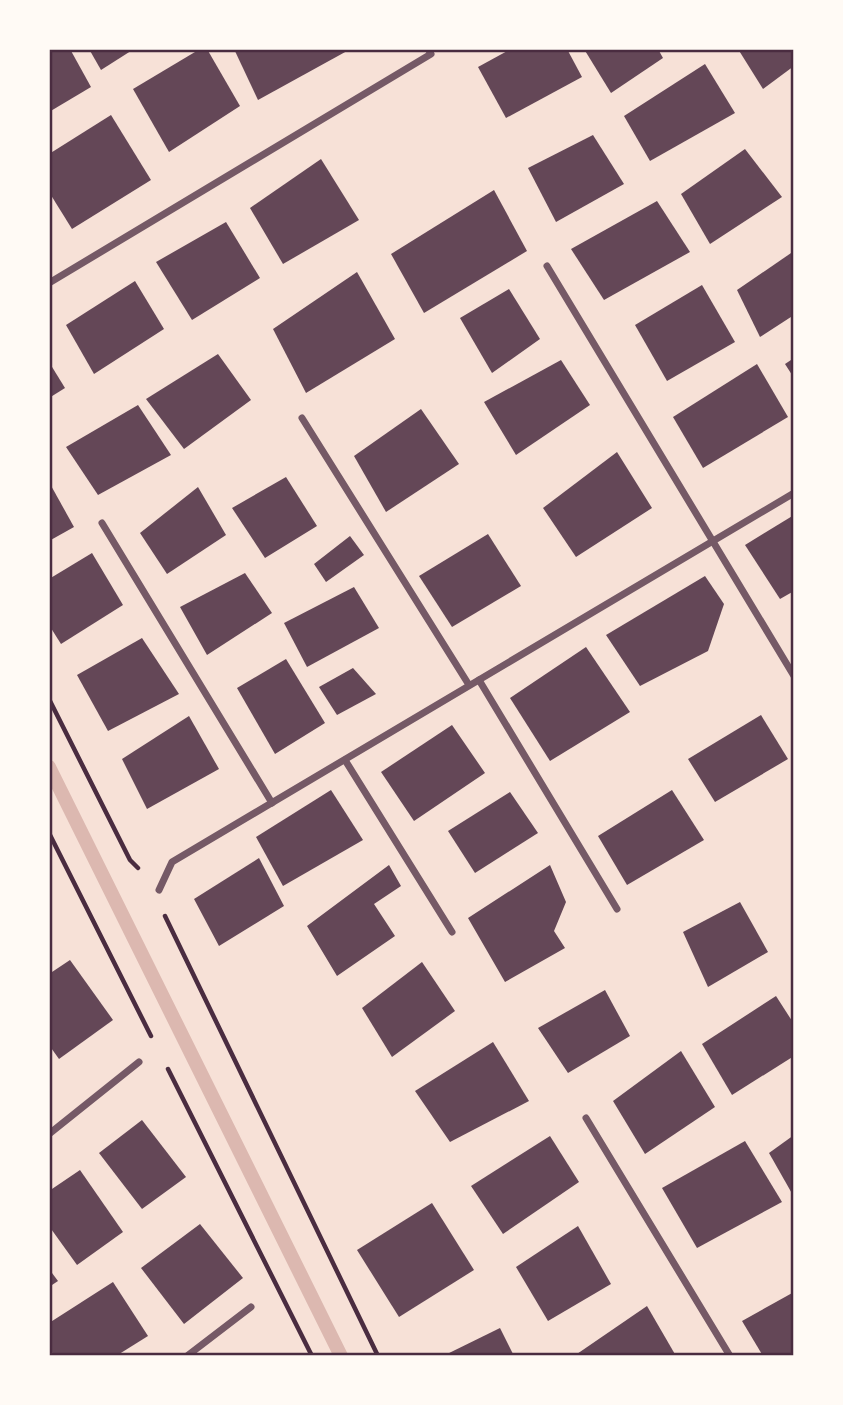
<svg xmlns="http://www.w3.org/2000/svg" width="843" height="1405" viewBox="0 0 843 1405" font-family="Jost,sans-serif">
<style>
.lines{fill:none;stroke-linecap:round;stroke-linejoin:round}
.stream{stroke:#dcb8b0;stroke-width:14}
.building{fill:#644757}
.path{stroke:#4a2c40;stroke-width:4.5}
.minor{stroke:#755966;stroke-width:7}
.neatline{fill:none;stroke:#4a2c40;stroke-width:2.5}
</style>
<rect width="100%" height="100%" fill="#f7e1d7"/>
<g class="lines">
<path class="stream" d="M49,767l292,589"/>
</g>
<g class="building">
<path d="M49,49h21l21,38 -42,25z"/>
<path d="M89,49h45l-33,21z"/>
<path d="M200,49h7l33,57 -71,46 -36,-63z"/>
<path d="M234,49h112l1,2 -89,49z"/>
<path d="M511,49h56l15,28 -76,41 -28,-51z"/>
<path d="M584,49h74l5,9 -52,35z"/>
<path d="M738,49h56v17l-31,23z"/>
<path d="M705,64l30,49 -85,48 -26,-45z"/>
<path d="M111,115l40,65 -79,49 -23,-37v-38z"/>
<path d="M593,135l31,49 -68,38 -28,-54z"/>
<path d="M745,149l37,48 -72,47 -29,-50z"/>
<path d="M321,159l38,61 -76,44 -33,-56z"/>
<path d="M494,190l33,61 -103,62 -33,-59z"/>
<path d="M657,201l33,51 -86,48 -33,-51z"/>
<path d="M226,222l34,56 -68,42 -36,-58z"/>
<path d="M794,251v64l-34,22 -23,-47z"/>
<path d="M357,272l38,67 -89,54 -33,-64z"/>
<path d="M135,281l29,48 -70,45 -28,-49z"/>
<path d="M702,285l33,57 -68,39 -32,-56z"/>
<path d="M509,289l31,50 -48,34 -32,-55z"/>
<path d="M218,354l33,46 -67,49 -38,-50z"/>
<path d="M794,358v20l-9,-14z"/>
<path d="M561,360l29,45 -74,50 -32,-53z"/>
<path d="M49,362l16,26 -16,10z"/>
<path d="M757,364l31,53 -85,51 -30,-51z"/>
<path d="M138,405l33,50 -73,40 -32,-48z"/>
<path d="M421,409l38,55 -73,48 -32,-56z"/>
<path d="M617,452l35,56 -76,49 -33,-49z"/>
<path d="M286,477l31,49 -52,32 -33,-50z"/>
<path d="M49,482l25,45 -25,14z"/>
<path d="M198,487l28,48 -59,39 -27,-41z"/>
<path d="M794,515v76l-14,8 -35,-54z"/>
<path d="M488,534l33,52 -69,41 -33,-51z"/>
<path d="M350,536l14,19 -38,27 -12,-18z"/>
<path d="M92,553l31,52 -62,39 -12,-19v-46z"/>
<path d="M245,573l27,40 -65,42 -27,-48z"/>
<path d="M705,576l19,28 -16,47 -68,35 -34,-51z"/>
<path d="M354,587l25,41 -72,39 -23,-44z"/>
<path d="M142,638l37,56 -71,37 -31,-56z"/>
<path d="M586,647l44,65 -80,49 -40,-63z"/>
<path d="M286,659l39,64 -50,31 -38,-66z"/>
<path d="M353,668l23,26 -39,21 -18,-28z"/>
<path d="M761,715l27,44 -73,43 -27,-43z"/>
<path d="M189,716l30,53 -72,40 -25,-50z"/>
<path d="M452,725l33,48 -71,48 -33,-49z"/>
<path d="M331,790l32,50 -80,46 -27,-49z"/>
<path d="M672,790l32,50 -77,45 -29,-49z"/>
<path d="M510,792l28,41 -63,40 -27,-42z"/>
<path d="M259,858l25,48 -65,40 -25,-47z"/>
<path d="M389,865l12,21 -27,18 21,32 -58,40 -30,-50z"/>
<path d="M550,865l16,37 -12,29 11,17 -60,34 -37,-64z"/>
<path d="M740,902l28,50 -60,35 -25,-55z"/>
<path d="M70,960l43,60 -54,39 -10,-14v-71z"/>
<path d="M422,962l33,49 -63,46 -30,-49z"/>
<path d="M605,990l25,46 -62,37 -30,-45z"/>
<path d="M776,996l18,28v32l-62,39 -30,-51z"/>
<path d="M493,1042l36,59 -79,41 -35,-51z"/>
<path d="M681,1051l34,56 -70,47 -32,-53z"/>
<path d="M142,1120l44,57 -44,32 -43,-56z"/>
<path d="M794,1135v62l-25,-44z"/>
<path d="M550,1136l29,46 -76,52 -32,-48z"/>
<path d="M745,1141l37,61 -85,46 -35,-60z"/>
<path d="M80,1170l43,62 -46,33 -28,-39v-35z"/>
<path d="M432,1203l42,67 -75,47 -42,-67z"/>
<path d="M200,1224l43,54 -59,46 -43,-56z"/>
<path d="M578,1226l33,58 -63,37 -32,-54z"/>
<path d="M49,1269l9,12 -9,6z"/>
<path d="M113,1282l35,54 -32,20h-62l-5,-9v-24z"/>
<path d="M794,1292v64h-31l-21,-35z"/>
<path d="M647,1306l29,50h-102z"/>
<path d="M500,1328l14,28h-71z"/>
</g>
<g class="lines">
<g class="path">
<path d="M49,699l81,161 8,8"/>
<path d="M49,833l102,203"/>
<path d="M165,916l213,440"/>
<path d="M168,1069l144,287"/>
</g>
<g class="minor">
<path d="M547,266l247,410"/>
<path d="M49,283l382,-229 -3,-5"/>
<path d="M302,418l167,267"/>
<path d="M102,523l170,280"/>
<path d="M479,680l138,229"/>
<path d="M345,760l107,172"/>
<path d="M159,890l13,-28 622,-369"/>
<path d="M586,1118l144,238"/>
<path d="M49,1134l90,-72"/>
<path d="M187,1356l64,-49"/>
</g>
</g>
<rect width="843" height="1405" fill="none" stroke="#fffaf5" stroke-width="102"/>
<rect x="51" y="51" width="741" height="1303" class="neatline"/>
</svg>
